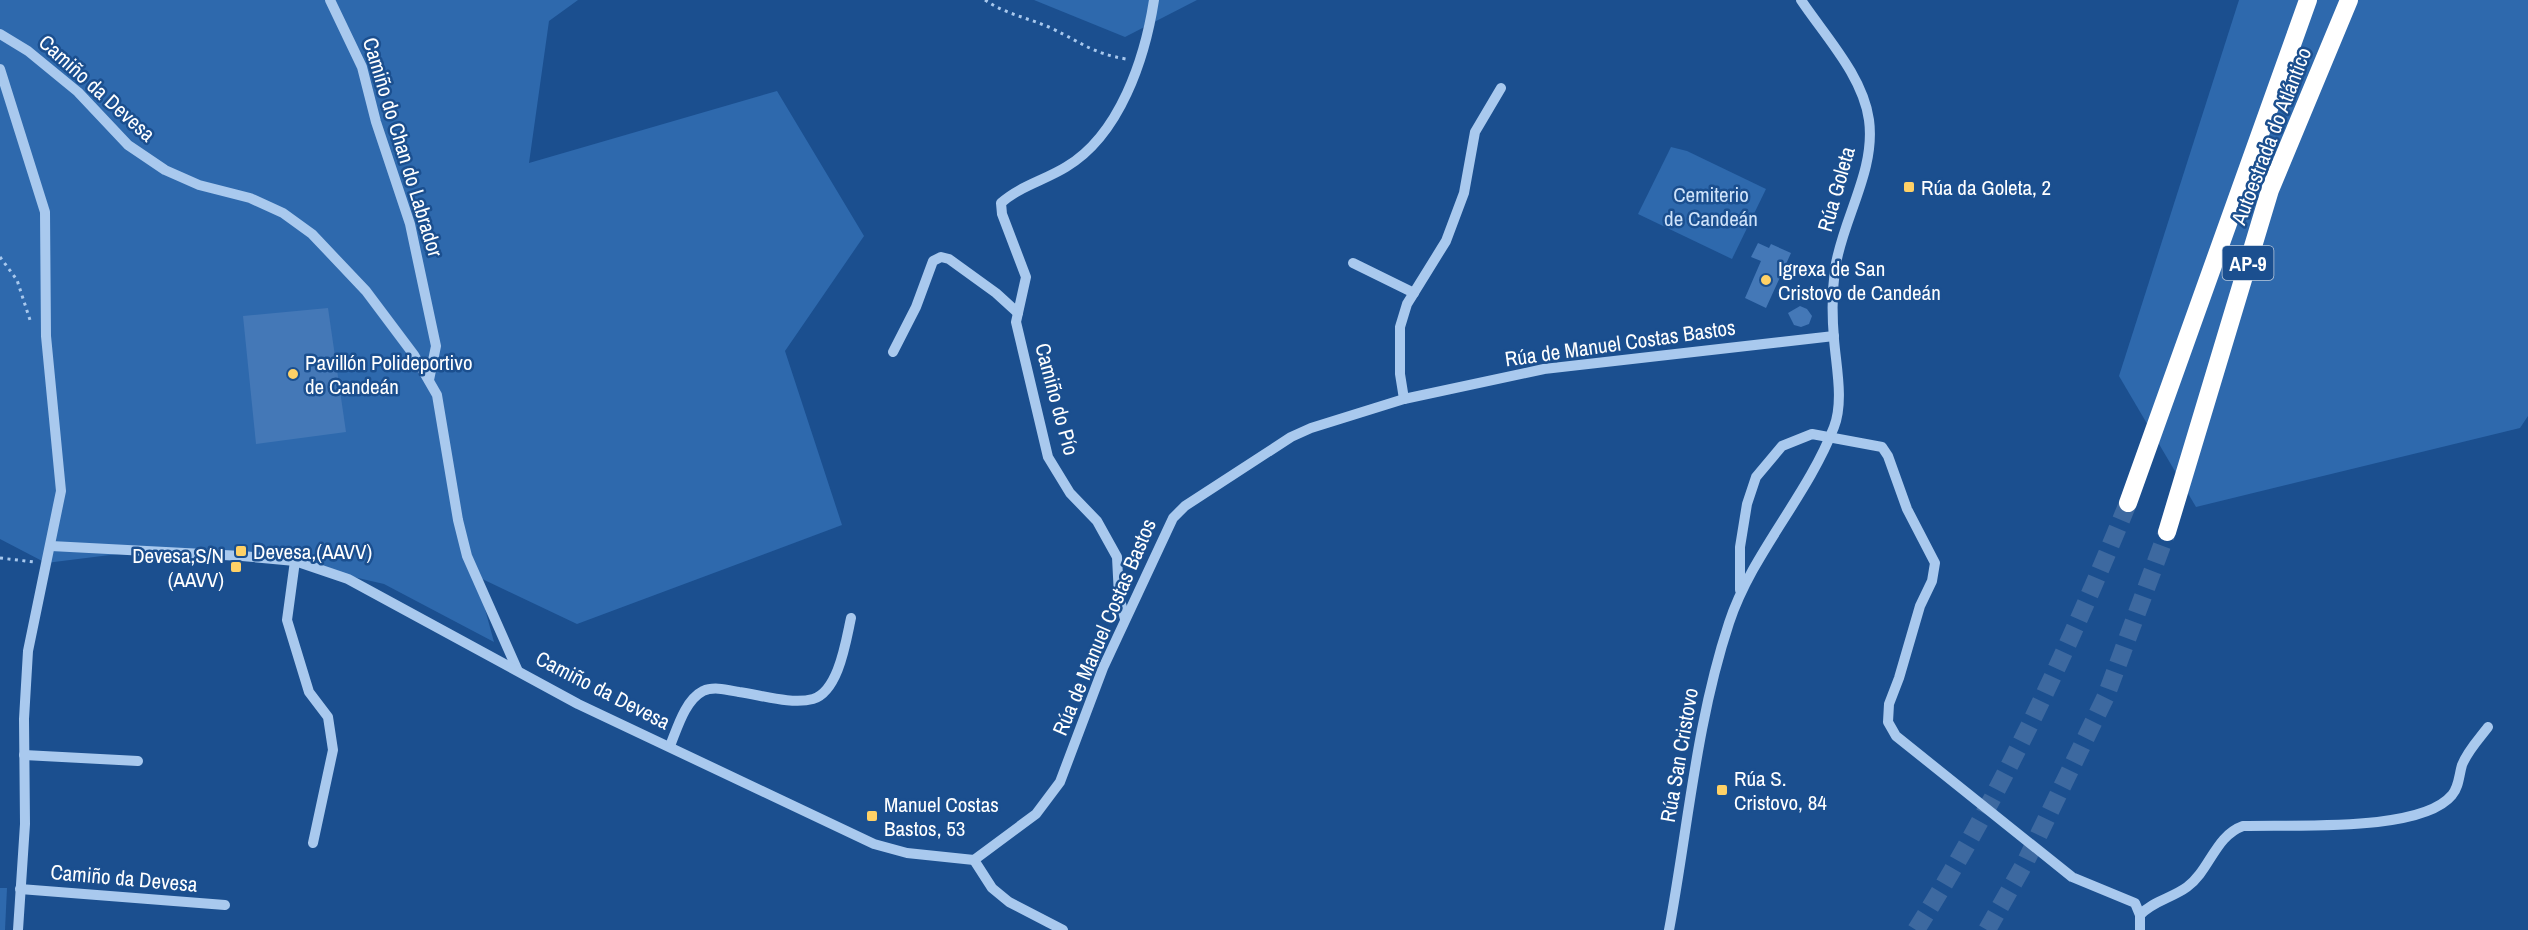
<svg xmlns="http://www.w3.org/2000/svg" width="2528" height="930" viewBox="0 0 2528 930" font-family="'Archivo Narrow',sans-serif">
<style>
.green{fill:#2e69ad}
.building{fill:#4478b7}
.lines{fill:none;stroke-linecap:round;stroke-linejoin:round}
.highway-tunnel{stroke:#3d69a0;stroke-width:18;stroke-dasharray:18 9;stroke-linecap:butt}
.path{stroke:#a9c9ee;stroke-width:3;stroke-dasharray:3 4.5;stroke-linecap:butt}
.minor{stroke:#a9c9ee;stroke-width:10}
.highway{stroke:#fff;stroke-width:18}
.poi-dot{fill:#ffd166;stroke:#1b4f8f;stroke-width:2}
.labels{text-anchor:middle;dominant-baseline:central;stroke-width:5;stroke-linejoin:round;paint-order:stroke}
.shield{fill:#1b4f8f;stroke:#bbcadd;stroke-width:1.5}
.shield-label{font-size:20px;font-weight:bold;fill:#fff}
.street-label{font-size:21px;fill:#fff;stroke:#1b4f8f}
.poi-label{font-size:21px;fill:#fff;stroke:#1b4f8f;text-anchor:start}
.park-label{font-size:21px;fill:#cfe3fa;stroke:#1b4f8f}
</style>
<rect width="100%" height="100%" fill="#1b4f8f"/>
<g class="green">
<path d="M0,0h578l-29,21 -20,142 248,-72 87,145 -79,115 57,174 -265,99 -101,-48 18,66 -110,-58 -143,-33 -91,-1 -104,13 -46,-24z"/>
<path d="M1034,0h163l-72,37z"/>
<path d="M2239,0h289v416l-8,12 -324,79 -77,-131z"/>
<path d="M1671,147l16,4 79,38 -34,70 -94,-45z"/>
<path d="M0,888h7l-2,42h-5z"/>
</g>
<g class="building">
<path d="M1758,243l11,5 2,-4 20,9 -25,55 -21,-10 16,-37 -10,-4z"/>
<path d="M1800,306l7,3 5,7 -3,8 -8,3 -7,-2 -6,-12z"/>
<path d="M328,308l18,124 -90,12 -13,-128z"/>
</g>
<g class="lines">
<g class="highway-tunnel">
<path d="M1916,930c85,-134 152,-280 212,-427"/>
<path d="M1987,930l39,-69 80,-165 61,-164"/>
</g>
<g class="path">
<path d="M985,0c22,15 45,18 68,29 29,14 39,24 73,30"/>
<path d="M0,257l17,23 13,40"/>
<path d="M0,558l34,4"/>
</g>
<g class="minor">
<path d="M330,0l32,67 14,55 34,102 26,122 -7,34"/>
<path d="M0,34l28,17 50,41 50,53 37,25 34,15 51,13 33,15 29,21 54,57 48,64 23,40 21,125 9,36 50,113"/>
<path d="M0,69l45,143 1,124 15,155 -33,160 -4,68 1,105 -7,106"/>
<path d="M1353,263l61,30"/>
<path d="M893,352l23,-45 17,-46 8,-4 8,2 47,34 22,20"/>
<path d="M1404,399l-4,-25v-47l7,-23 39,-63 18,-48 11,-61 26,-44"/>
<path d="M51,546l191,10 53,5 53,18 230,125 296,140 33,9 67,7"/>
<path d="M295,561l-8,59 22,72 19,25 5,33 -20,93"/>
<path d="M1740,590v-43l7,-43 9,-27 26,-31 30,-12 70,13 6,9 19,53 28,54 -3,18 -12,25 -21,72 -10,26 -1,18 8,14 176,141 63,26 5,12v15"/>
<path d="M1125,619l-6,-23 -2,-39 -20,-36 -27,-28 -22,-36 -32,-135 10,-45 -24,-63 -1,-11c19,-17 44,-23 65,-36 54,-32 79,-109 88,-167"/>
<path d="M670,746c7,-17 15,-46 33,-55 11,-5 25,-1 36,1 22,3 53,13 74,7 26,-8 33,-59 38,-81"/>
<path d="M24,755l114,6"/>
<path d="M974,860l62,-46 24,-32 43,-114 70,-150 12,-12 106,-69 20,-9 93,-29 140,-30 290,-33"/>
<path d="M974,860l18,28 17,14 54,28"/>
<path d="M20,889l205,16"/>
<path d="M2140,915c13,-14 32,-17 47,-28 23,-17 28,-51 56,-61 48,-2 178,7 209,-31 7,-8 7,-20 10,-30 6,-15 17,-26 26,-38"/>
<path d="M1669,930c19,-102 27,-207 60,-307 23,-70 78,-126 105,-196 10,-26 2,-61 0,-88 -2,-23 -2,-47 1,-70 7,-49 41,-98 34,-149 -6,-44 -44,-84 -68,-120"/>
</g>
<g class="highway">
<path d="M2128,503l180,-503"/>
<path d="M2167,532l103,-342 79,-190"/>
</g>
</g>
<g class="poi-dot">
<rect x="1903" y="181" width="12" height="12" rx="3"/>
<circle cx="1766" cy="280" r="6"/>
<circle cx="293" cy="374" r="6"/>
<rect x="235" y="545" width="12" height="12" rx="3"/>
<rect x="230" y="561" width="12" height="12" rx="3"/>
<rect x="1716" y="784" width="12" height="12" rx="3"/>
<rect x="866" y="810" width="12" height="12" rx="3"/>
</g>
<g class="labels">
<rect class="shield" x="2222.5" y="246" width="51" height="34" rx="4.5"/>
<g class="shield-label">
<text x="2248" y="263">AP-9</text>
</g>
<g class="street-label">
<text transform="translate(97 88) rotate(42)">Camiño da Devesa</text>
<text transform="translate(2271 136) rotate(-69)">Autoestrada do Atlántico</text>
<text transform="translate(403 147) rotate(73)">Camiño do Chan do Labrador</text>
<text transform="translate(1836 189) rotate(-74)">Rúa Goleta</text>
<text transform="translate(1620 343) rotate(-8)">Rúa de Manuel Costas Bastos</text>
<text transform="translate(1057 399) rotate(75)">Camiño do Pío</text>
<text transform="translate(1104 627) rotate(-67)">Rúa de Manuel Costas Bastos</text>
<text transform="translate(603 690) rotate(27)">Camiño da Devesa</text>
<text transform="translate(1679 755) rotate(-80)">Rúa San Cristovo</text>
<text transform="translate(124 878) rotate(5)">Camiño da Devesa</text>
</g>
<g class="poi-label">
<text x="1921" y="187">Rúa da Goleta, 2</text>
<text x="1778" y="268">Igrexa de San<tspan x="1778" dy="24">Cristovo de Candeán</tspan></text>
<text x="305" y="362">Pavillón Polideportivo<tspan x="305" dy="24">de Candeán</tspan></text>
<text x="253" y="551">Devesa,(AAVV)</text>
<text x="224" y="555" text-anchor="end">Devesa,S/N<tspan x="224" dy="24">(AAVV)</tspan></text>
<text x="1734" y="778">Rúa S.<tspan x="1734" dy="24">Cristovo, 84</tspan></text>
<text x="884" y="804">Manuel Costas<tspan x="884" dy="24">Bastos, 53</tspan></text>
</g>
<g class="park-label">
<text x="1711" y="194">Cemiterio<tspan x="1711" dy="24">de Candeán</tspan></text>
</g>
</g>
</svg>
